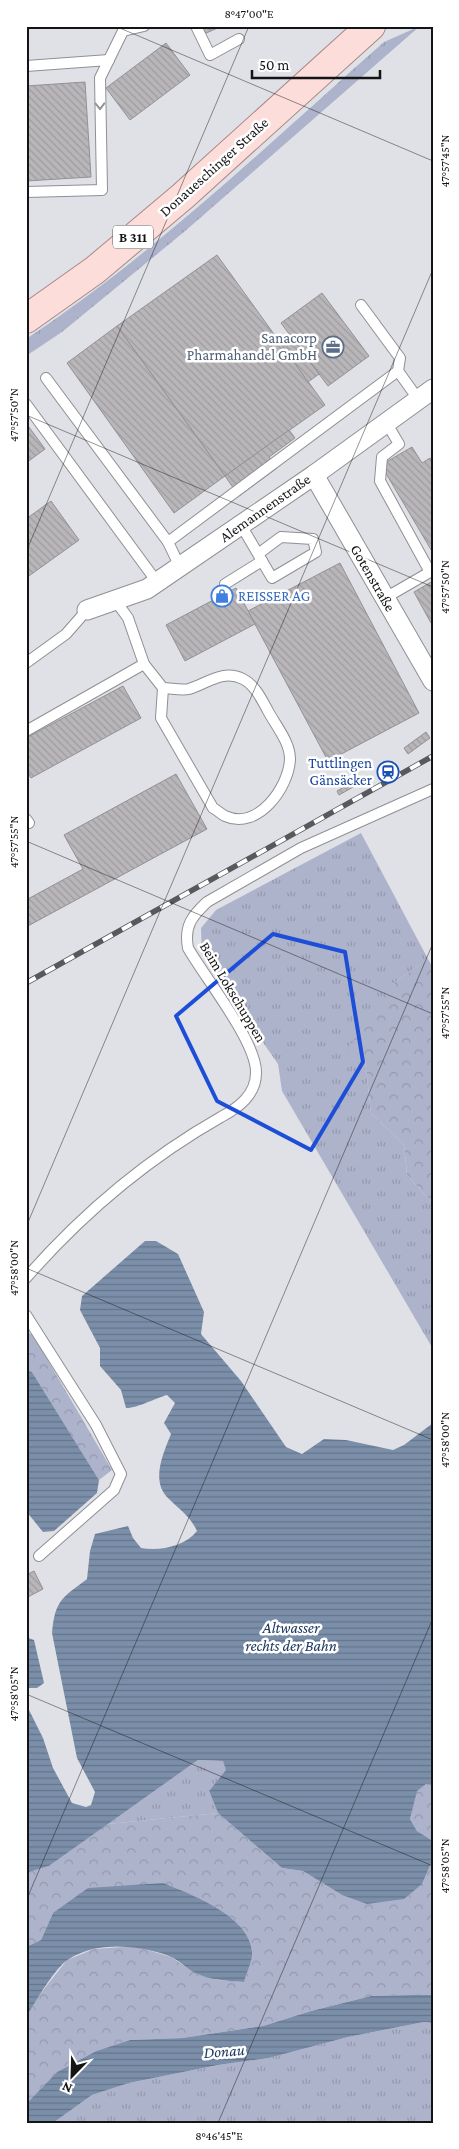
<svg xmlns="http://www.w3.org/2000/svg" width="459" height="2149" viewBox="0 0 459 2149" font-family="'Crimson Pro',serif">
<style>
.grass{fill:url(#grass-tufts)}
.forest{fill:url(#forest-crowns)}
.water{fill:url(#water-rules)}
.building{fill:url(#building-back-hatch);stroke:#949195}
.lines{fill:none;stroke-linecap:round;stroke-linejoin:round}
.service-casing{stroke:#8f9094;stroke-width:12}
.minor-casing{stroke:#8f9094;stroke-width:21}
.primary-casing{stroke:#a98885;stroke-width:30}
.service{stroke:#fff;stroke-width:10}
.minor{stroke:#fff;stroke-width:19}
.primary{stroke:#fcddda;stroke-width:28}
.rail-casing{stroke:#58595c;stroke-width:5.5}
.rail{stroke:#fff;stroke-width:4;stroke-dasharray:11;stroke-linecap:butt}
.oneway{stroke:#959596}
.marked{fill:none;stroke:#1d4ed8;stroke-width:4;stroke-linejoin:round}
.ticks{fill:none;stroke:#131415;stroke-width:1;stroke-opacity:0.45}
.labels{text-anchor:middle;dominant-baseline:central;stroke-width:5;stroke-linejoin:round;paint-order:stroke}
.shield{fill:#fff;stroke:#5a5a5b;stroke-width:1}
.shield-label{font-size:14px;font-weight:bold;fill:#131415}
.street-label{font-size:15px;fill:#131415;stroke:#fff}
.service-label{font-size:15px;fill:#4e5e75;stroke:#fff;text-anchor:end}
.shop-label{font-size:15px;fill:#366cbe;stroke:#fff;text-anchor:start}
.transit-label{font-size:15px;fill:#164399;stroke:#fff;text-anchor:end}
.water-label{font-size:16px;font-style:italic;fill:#1d3960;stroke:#fff}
.neatline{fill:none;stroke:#131415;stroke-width:2}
.ticks-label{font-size:12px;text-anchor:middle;fill:#131415}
</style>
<defs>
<pattern id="grass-tufts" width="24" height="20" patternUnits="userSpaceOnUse" patternTransform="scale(1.25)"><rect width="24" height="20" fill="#aeb3cc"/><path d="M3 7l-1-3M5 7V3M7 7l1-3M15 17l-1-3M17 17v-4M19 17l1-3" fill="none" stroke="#9599ae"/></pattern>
<pattern id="forest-crowns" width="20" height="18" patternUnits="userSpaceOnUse" patternTransform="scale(1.25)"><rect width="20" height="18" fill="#aeb3cc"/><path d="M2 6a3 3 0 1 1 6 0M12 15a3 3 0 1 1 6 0" fill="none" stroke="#9599ae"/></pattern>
<pattern id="water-rules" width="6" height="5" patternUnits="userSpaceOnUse" patternTransform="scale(1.25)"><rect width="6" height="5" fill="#7c8faa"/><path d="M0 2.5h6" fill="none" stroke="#647489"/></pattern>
<pattern id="building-back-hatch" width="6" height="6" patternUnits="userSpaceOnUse" patternTransform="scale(1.25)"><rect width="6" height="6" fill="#b9b6ba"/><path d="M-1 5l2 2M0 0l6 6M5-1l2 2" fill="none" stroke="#9e9c9f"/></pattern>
</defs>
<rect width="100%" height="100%" fill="#e0e1e6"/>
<g class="grass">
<path d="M420,26l-236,206 -122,100 -36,24v-17c130,-86 242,-195 358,-297z"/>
<path d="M361,833l67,126 -37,26 -26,74 6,54 33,32 3,30 26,29v145l-151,-258 -4,-27 -76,-109 -1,-27 15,-18z"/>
<path d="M198,1760l25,1 4,9 -18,21 9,22 -110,11z"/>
<path d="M424,2022l9,1v100h-380l39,-28 37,-12 89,-18 51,-7 79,-21z"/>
</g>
<g class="forest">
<path d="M428,959l5,9v236l-26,-29 -3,-30 -33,-32 -6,-54 -19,-8 45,-66z"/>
<path d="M26,1332l7,3 79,135 -13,10 -67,-108 -6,-2z"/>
<path d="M426,1784l7,1v56l-16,-10 -7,-12 6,-28z"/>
<path d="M218,1813l64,55 21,3 39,24 80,-11 11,-25v136l-62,1 -60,15 -48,15 -81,12 -52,2 -34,11 -39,21 -31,32v-86l10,-19 31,-39 27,-11 40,-3 37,11 24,16 23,7 26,2 -191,-69 -12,27 -15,7v-74l23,-7 59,-42z"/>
</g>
<g class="water">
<path d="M145,1241h11l22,13 26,58 -3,22 40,47 45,66 16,7 22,-15 22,1 47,10 11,-5 29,-22v362l-7,-1 -9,7 -7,28 7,12 16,10v18l-11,25 -18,15 -37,5 -25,-9 -39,-24 -21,-3 -64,-55 -9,-22 17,-21 -3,-9 -25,-1 -149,106 -23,7v-169l17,34 10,30 19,35 14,4 5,-2 4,-13 -18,-34 -25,-125c3,-33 10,-35 35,-54l3,-28 5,-17 33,-8 5,12 8,10c19,3 43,-1 56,-17 -7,-15 -17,-21 -28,-32 -19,-17 -6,-45 2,-65l-7,-11 11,-20 -8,-8c-11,3 -32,14 -41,13l-5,-18 -21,-24v-18l-20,-38 2,-14z"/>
<path d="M26,1370l6,2 67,108 -2,13 -43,38 -11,1 -17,-21z"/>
<path d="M26,1637l8,3 10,43 -7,5h-11z"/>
<path d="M163,1883c27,11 87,33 89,69 1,8 -6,21 -8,30 -16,-1 -34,-2 -49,-9 -9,-5 -16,-13 -26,-17 -32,-11 -70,-15 -100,3 -13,7 -36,46 -43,59v-71l15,-7 12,-27 35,-25z"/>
<path d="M414,1995h19v28l-9,-1 -76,15 -79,21 -51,7 -89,18 -37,12 -39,28h-27v-19l31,-32 39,-21 34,-11 52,-2 81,-12 48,-15 60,-15z"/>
</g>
<g class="building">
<path d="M201,26h21l-18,8z"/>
<path d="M166,43l24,32 -60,45 -24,-32z"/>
<path d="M85,82l6,95 -65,4v-95z"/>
<path d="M217,255l108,150 -100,71 -108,-150z"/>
<path d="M322,293l47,63 -41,30 -47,-63z"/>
<path d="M117,326l108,150 -51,37 -107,-150z"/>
<path d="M290,335l29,39 -11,8 -28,-40z"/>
<path d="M26,423l19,26 -19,14z"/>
<path d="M289,430l6,8 -26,19 8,11 -38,28 -14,-20z"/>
<path d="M412,447l10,16 8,-5 3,5v90l-52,-88z"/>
<path d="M51,501l28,39 -53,38v-59z"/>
<path d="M340,563l79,150 -91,48 -80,-150z"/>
<path d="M433,581v41l-2,1 -17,-31z"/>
<path d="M236,588l19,36 -70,37 -19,-36z"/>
<path d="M123,686l18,32 -110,60 -5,-9v-31z"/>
<path d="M426,732l4,6 -22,16 -4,-6z"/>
<path d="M176,774l31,55 -181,98v-27l57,-31 -19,-34z"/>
<path d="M353,782l2,4 -16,9 -2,-4z"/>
<path d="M34,1571l9,18 -17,9v-23z"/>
</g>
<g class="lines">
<g class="service-casing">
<g id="service">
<path d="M196,26l14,29 29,-16"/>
<path d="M123,31l21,-5"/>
<path d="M26,66l83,-6"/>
<path d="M26,192l76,-2 -2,-112 23,-47v-5"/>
<path d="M361,305l39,53 -2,13 20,28"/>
<path d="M46,378l122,164 12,25"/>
<path d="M26,404l131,178"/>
<path d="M241,525l31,53 44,-26 -3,-13 -32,-2 -23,17"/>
<path d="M168,542l230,-171"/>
<path d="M225,584l37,-23"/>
<path d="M385,598l45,-26 -50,-91 2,-24 17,-13 -13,-22"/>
<path d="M115,600l13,18 16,46 19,24c8,0 18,3 26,1 19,-6 34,-20 54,-10 12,6 19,21 25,32 8,15 22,31 22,48 -1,28 -32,72 -65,57 -4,-2 -8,-6 -12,-8l-52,-90 2,-30"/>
<path d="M26,663l40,-29 21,-24"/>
<path d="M26,731l118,-67"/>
<path d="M26,819l3,4"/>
<path d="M26,1278c56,-64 121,-119 195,-161 17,-9 35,-22 35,-44 1,-31 -51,-95 -68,-125 -4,-22 4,-32 19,-46l94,-54 132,-59"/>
<path d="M26,1315l70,110 25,49 -7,16 -75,66"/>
</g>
</g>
<g class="minor-casing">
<g id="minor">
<path d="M314,475l119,206"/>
<path d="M87,610l60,-21 167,-114 119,-86"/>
</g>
</g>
<g class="primary-casing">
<path id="primary" d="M26,319l69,-49 88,-74 188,-170"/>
</g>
<use href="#service" class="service"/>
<use href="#minor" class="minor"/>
<use href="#primary" class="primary"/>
<g class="rail-casing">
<path id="rail" d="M26,983l407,-227"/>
</g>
<use href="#rail" class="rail"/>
</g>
<defs><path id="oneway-chevron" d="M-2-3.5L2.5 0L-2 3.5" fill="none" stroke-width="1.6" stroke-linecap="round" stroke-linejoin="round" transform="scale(1.25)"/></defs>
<use class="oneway" href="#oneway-chevron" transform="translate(100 106) rotate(89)"/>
<path class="marked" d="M273,934l72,18 18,110 -52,88 -94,-49 -41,-85z"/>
<path class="ticks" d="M115,26l318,135M26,415l407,172M26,552l223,-526M26,841l407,173M26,1227l407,-958M26,1268l407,172M26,1694l407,172M26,1901l407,-958M26,2120l7,3M218,2123l215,-505"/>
<defs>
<g id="office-ring" transform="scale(1.125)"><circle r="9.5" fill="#fff" stroke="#5c6f8a" stroke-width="1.5"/><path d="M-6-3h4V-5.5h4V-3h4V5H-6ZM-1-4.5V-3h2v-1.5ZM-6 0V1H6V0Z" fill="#5c6f8a"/></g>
<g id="shop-ring" transform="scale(1.125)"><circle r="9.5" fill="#fff" stroke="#3f7fe0" stroke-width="1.5"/><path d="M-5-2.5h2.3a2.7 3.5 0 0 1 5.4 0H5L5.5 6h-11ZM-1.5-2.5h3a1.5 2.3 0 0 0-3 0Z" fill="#3f7fe0"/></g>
<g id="station-ring" transform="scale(1.125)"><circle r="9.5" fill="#fff" stroke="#1a4fb4" stroke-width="1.5"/><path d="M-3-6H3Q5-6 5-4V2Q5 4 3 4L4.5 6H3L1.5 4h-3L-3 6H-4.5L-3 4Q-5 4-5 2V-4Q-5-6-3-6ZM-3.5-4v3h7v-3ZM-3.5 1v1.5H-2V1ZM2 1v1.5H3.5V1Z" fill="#1a4fb4"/></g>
</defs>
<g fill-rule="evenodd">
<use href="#office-ring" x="333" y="347"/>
<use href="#shop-ring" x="222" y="596"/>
<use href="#station-ring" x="388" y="772"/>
</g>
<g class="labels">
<rect class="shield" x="113" y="225.5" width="40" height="23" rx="4"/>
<g class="shield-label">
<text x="133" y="237">B 311</text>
</g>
<g class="street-label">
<text transform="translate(214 167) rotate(-42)">Donaueschinger Straße</text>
<text transform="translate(265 508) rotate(-35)">Alemannenstraße</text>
<text transform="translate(373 578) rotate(60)">Gotenstraße</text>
<text transform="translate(233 992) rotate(59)">Beim Lokschuppen</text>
</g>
<g class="service-label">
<text x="317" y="338">Sanacorp<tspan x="317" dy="17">Pharmahandel GmbH</tspan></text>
</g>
<g class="shop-label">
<text x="238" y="596">REISSER AG</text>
</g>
<g class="transit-label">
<text x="372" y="763">Tuttlingen<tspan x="372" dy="17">Gänsäcker</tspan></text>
</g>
<g class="water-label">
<text x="291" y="1627">Altwasser<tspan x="291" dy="18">rechts der Bahn</tspan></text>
<text transform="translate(224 2051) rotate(-4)">Donau</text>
</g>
</g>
<rect width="459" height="2149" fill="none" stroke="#ffffff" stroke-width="55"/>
<g transform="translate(72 2076) rotate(203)" stroke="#ffffff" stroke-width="4" paint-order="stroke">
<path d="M0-4L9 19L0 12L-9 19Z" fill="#131415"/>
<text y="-8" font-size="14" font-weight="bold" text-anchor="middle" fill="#131415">N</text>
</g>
<path d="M252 70v8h128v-8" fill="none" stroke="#131415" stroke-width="2.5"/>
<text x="259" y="70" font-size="15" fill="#131415" stroke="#ffffff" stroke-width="4" paint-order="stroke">50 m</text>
<rect x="28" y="28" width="404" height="2094" class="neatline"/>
<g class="ticks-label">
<text x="249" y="18">8°47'00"E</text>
<text transform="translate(445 161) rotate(-90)" y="4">47°57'45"N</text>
<text transform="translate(14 415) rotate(-90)" y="4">47°57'50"N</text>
<text transform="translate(445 587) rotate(-90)" y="4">47°57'50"N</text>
<text transform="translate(14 842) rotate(-90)" y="4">47°57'55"N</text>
<text transform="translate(445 1013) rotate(-90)" y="4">47°57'55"N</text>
<text transform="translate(14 1268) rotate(-90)" y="4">47°58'00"N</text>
<text transform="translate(445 1440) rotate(-90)" y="4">47°58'00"N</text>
<text transform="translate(14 1694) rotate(-90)" y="4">47°58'05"N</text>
<text transform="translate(445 1866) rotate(-90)" y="4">47°58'05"N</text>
<text x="219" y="2140">8°46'45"E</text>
</g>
</svg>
